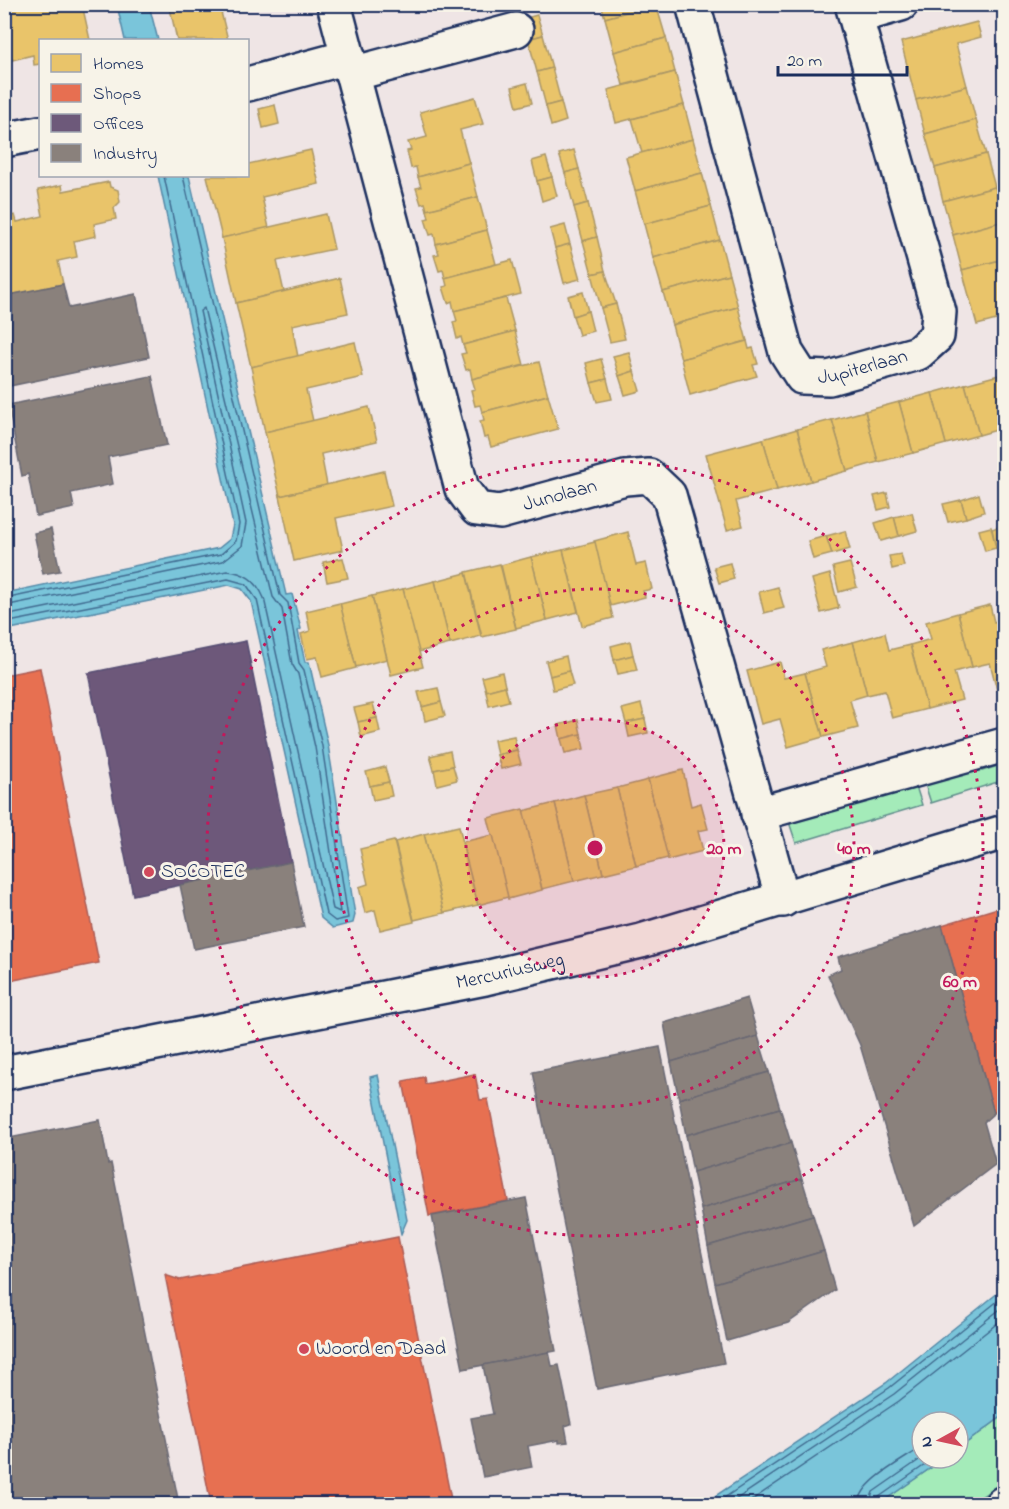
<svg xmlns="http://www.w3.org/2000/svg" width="1009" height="1509" viewBox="0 0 1009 1509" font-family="'Indie Flower',sans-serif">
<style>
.green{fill:#a4ebb9;stroke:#608d8c;stroke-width:1.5}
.water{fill:#7ac5da;stroke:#5489a8;stroke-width:1.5}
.homes{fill:#e9c46a;stroke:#ab9766;stroke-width:1.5}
.shops{fill:#e76f51;stroke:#aa5c55;stroke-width:1.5}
.offices{fill:#6d597a;stroke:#544c72;stroke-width:1.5}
.industry{fill:#8a817c;stroke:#696873;stroke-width:1.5}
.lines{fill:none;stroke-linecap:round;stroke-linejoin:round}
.shore{stroke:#416b90;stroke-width:1.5}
.street-casing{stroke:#1b2f5e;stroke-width:38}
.secondary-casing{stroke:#1b2f5e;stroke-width:38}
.street{stroke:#f7f3e8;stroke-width:33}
.secondary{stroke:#f7f3e8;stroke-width:33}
.ring{fill:none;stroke:#c2185b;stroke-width:3;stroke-dasharray:3 6}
.poi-dot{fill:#d1495b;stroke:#f7f3e8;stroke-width:2}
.labels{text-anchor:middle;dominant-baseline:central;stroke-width:6;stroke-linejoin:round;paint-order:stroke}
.street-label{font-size:20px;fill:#1b2f5e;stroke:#f7f3e8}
.poi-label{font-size:20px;fill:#1b2f5e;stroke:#f7f3e8;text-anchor:start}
.centre{fill:#c2185b;stroke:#f7f3e8;stroke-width:3}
.ring-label{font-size:18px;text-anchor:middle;font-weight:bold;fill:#c2185b;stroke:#f7f3e8;stroke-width:6;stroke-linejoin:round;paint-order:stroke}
</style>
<rect width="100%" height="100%" fill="#efe5e5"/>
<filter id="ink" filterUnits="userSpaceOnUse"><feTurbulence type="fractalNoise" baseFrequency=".0167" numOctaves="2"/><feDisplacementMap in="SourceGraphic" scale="12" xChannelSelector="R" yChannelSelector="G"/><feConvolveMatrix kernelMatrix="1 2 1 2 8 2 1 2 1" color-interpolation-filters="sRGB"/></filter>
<g filter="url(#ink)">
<g class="green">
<path d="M980,763l2,8 22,-7v16l-73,23 -8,-25z"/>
<path d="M914,780l8,25 -126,38 -6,-18 4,-10z"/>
<path d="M1004,1415v67l-34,22h-91l66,-46h13v-9z"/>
</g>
<g class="water">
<path d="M117,5h32l9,35h-33z"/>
<path d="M158,176h31l97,419 6,-1 9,35 -3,2 7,31h4l19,83 27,170 -2,8 -20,5 -12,-10 -70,-317 -9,-12 -13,-4 -224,45v-37l214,-45 11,-9 3,-14z"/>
<path d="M378,1075l29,145 -6,14 -31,-157z"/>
<path d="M1004,1288v127l-46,34v-27h-36v36h23l-66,46h-176l183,-121z"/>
</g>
<g class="homes">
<path d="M4,4h78l8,36h-50v24l-6,1 -1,-10 -21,5 -8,-38z"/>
<path d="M169,4h85l-33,8 7,28h-51z"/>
<path d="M601,4h55l-51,14z"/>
<path d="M656,4l10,34 -52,14 -9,-34z"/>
<path d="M537,15l6,20 -15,4 -5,-20z"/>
<path d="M977,22l4,15 -25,7 11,42 -51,14 -15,-58z"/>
<path d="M543,35l9,33 -15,4 -9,-33z"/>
<path d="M666,38l9,34 -52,13 -9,-33z"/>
<path d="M552,68l9,34 -15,4 -9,-34z"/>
<path d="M675,72l9,33 -68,18 -8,-33z"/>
<path d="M527,83l5,20 -15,4 -5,-20z"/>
<path d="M967,86l9,34 -51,14 -9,-34z"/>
<path d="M475,97l8,27 -23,6 9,33 -51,14 -2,-10 -5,1 -4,-17 4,-1 -3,-8 19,-5 -7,-25z"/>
<path d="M561,102l5,19 -15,5 -5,-20z"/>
<path d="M275,105l4,19 -16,4 -4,-19z"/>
<path d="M684,105l9,34 -51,14 -10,-34z"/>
<path d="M976,120l10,34 -51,14 -10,-34z"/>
<path d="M693,139l9,34 -67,18 -9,-34z"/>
<path d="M311,150l8,34 -57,13 7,31 -47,10 -15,-62h41v-12z"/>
<path d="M574,150l5,19 -14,4 -6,-19z"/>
<path d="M986,154l9,33 -52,14 -8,-33z"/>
<path d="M546,157l6,20 -15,4 -5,-20z"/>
<path d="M469,163l9,34 -51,13 -2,-7 -4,1 -5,-16 5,-1 -3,-10z"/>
<path d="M579,169l9,34 -14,4 -9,-34z"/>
<path d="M702,173l9,33 -67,18 -9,-33z"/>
<path d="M552,177l5,19 -15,5 -5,-20z"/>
<path d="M109,182l1,5 8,3 2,12 -6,6 2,11 -22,5 2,12 -22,5 3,16 -19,4 5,23 -59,12v-79l11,-2 2,7 26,-6 -5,-26 24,-5 1,6z"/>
<path d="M995,187l9,34 -51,14 -10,-34z"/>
<path d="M478,197l9,33 -51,14 -2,-10 -4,1 -5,-16 4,-1 -2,-8z"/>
<path d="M588,203l9,34 -14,4 -9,-34z"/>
<path d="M711,206l9,34 -67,18 -9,-34z"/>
<path d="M326,214l8,35 -57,12 7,31 -48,11 -14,-65z"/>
<path d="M1004,221v38l-42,11 -9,-35z"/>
<path d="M565,225l5,19 -15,4 -5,-19z"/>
<path d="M487,230l9,34 -51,14 -2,-8 -4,1 -5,-16 5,-1 -3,-10z"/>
<path d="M597,237l8,34 -13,3 -9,-33z"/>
<path d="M720,240l9,34 -66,18 -10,-34z"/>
<path d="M570,244l10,35 -16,4 -9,-35z"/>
<path d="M1004,259v59l-27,7 -15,-55z"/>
<path d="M512,260l9,34 -67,17 -2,-10 -4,2 -5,-16 4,-1 -2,-8z"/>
<path d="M605,271l11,33 -15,4 -9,-34z"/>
<path d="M729,274l9,33 -66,18 -9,-33z"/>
<path d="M340,278l8,35 -56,12 6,32 -47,10 -15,-64z"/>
<path d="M583,292l5,19 -15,5 -5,-20z"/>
<path d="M506,298l9,33 -52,14 -2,-8 -4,2 -4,-17 4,-1 -3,-10z"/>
<path d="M616,304l9,35 -15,3 -9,-34z"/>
<path d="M738,307l9,34 -66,18 -9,-34z"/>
<path d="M588,311l5,20 -14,4 -6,-19z"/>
<path d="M515,331l9,34 -52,14 -2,-10 -4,1 -5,-16 5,-1 -3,-8z"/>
<path d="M747,341l2,8 4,-1 5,16 -5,1 4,11 -67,19 -9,-36z"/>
<path d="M355,342l8,35 -57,13 7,31 -48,11 -14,-65z"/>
<path d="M629,352l5,19 -15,5 -6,-20z"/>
<path d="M601,359l6,20 -16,4 -5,-20z"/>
<path d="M539,362l9,33 -66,17 -2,-7 -5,1 -4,-16 4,-1 -3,-10z"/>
<path d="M634,371l6,20 -15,4 -6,-19z"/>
<path d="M999,375l5,20v33l-25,7 -14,-51z"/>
<path d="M607,379l5,20 -15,3 -6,-19z"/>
<path d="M965,384l14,51 -33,9 -14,-51z"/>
<path d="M932,393l14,51 -33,9 -14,-51z"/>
<path d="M548,395l10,34 -67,18 -3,-10 -4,1 -4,-17 4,-1 -2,-8z"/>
<path d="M899,402l14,51 -35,9 -13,-51z"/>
<path d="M369,407l8,34 -56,13 6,31 -47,11 -15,-64z"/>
<path d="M865,411l13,51 -31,9 -15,-51z"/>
<path d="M832,420l15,51 -36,10 -14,-52z"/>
<path d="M797,429l14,52 -34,9 -14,-51z"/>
<path d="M763,439l14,51 -41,11 7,25 -16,4 -21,-76z"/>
<path d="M384,471l8,35 -56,12 7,32 -49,11 -14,-65z"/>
<path d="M887,493l3,14 -12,3 -4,-14z"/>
<path d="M979,494l5,18 -18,6 -5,-18z"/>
<path d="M961,500l5,18 -18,4 -5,-18z"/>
<path d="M912,513l5,18 -18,5 -5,-19z"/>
<path d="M894,517l5,19 -18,5 -6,-18z"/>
<path d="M1004,525v21l-8,2 -4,-19z"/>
<path d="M991,527l5,21 -11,3 -6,-21z"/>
<path d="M845,531l5,18 -18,5 -6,-18z"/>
<path d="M628,532l8,33 10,-2 6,26 -9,2 2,6 -35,9 -16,-65z"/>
<path d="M826,536l6,18 -19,5 -5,-18z"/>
<path d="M595,542l18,76 -31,8 -19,-76z"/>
<path d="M563,550l15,62 -31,8 -16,-63z"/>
<path d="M901,554l3,12 -12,3 -3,-13z"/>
<path d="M531,557l16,63 -31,8 -15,-63z"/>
<path d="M343,558l5,20 -21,4 -4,-20z"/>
<path d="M730,563l4,16 -15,4 -5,-16z"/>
<path d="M850,563l7,24 -18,5 -6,-25z"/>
<path d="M500,564l16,65 -34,8 -16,-65z"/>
<path d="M466,573l15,63 -31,8 -15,-63z"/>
<path d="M830,574l9,34 -18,5 -9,-34z"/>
<path d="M435,581l15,63 -32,8 -15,-63z"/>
<path d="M778,587l6,21 -20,5 -5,-21z"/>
<path d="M403,589l20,78 -32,8 -19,-79z"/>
<path d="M372,596l15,63 -31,8 -16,-63z"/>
<path d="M340,603l16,65 -34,9 -5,-20 -10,2 -6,-25 9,-3 -4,-20z"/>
<path d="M990,605l4,17 10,-3v69l-7,2 -7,-27 -18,4 -14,-54z"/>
<path d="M958,613l14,54 -18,5 8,28 -35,9 -17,-64 21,-6 -5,-17z"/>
<path d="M885,633l4,17 21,-5 17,64 -35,9 -7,-27 -18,4 -14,-53z"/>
<path d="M630,641l3,14 -19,5 -3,-14z"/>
<path d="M853,642l14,53 -17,5 8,28 -35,9 -18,-64 21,-6 -5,-17z"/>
<path d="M633,655l4,15 -19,4 -4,-14z"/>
<path d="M566,656l3,15 -19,5 -4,-15z"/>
<path d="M780,662l4,16 21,-5 18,64 -35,10 -8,-28 -19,5 -14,-53z"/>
<path d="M569,671l4,14 -20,5 -3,-14z"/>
<path d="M502,672l3,14 -19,5 -4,-14z"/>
<path d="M505,686l4,15 -20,5 -3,-15z"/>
<path d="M438,688l3,14 -19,5 -4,-15z"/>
<path d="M441,702l4,14 -20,5 -3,-14z"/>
<path d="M373,704l4,14 -19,4 -4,-14z"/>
<path d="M641,704l4,15 -19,4 -4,-14z"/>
<path d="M377,718l3,14 -19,5 -3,-15z"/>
<path d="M645,719l3,14 -19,4 -3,-14z"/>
<path d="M578,720l3,14 -20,5 -3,-14z"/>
<path d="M581,734l3,15 -19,4 -4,-14z"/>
<path d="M514,736l3,14 -20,5 -3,-15z"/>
<path d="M517,750l4,14 -20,5 -4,-14z"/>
<path d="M450,751l3,15 -19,4 -4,-14z"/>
<path d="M453,766l4,14 -20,5 -3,-15z"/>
<path d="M385,767l4,15 -19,4 -4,-14z"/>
<path d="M683,770l8,36 10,-3 7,26 -10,2 5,20 -35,9 -20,-81z"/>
<path d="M648,780l20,78 -32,8 -19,-78z"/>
<path d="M389,782l3,14 -19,4 -3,-14z"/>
<path d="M617,788l19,78 -33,8 -19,-79z"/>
<path d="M584,795l19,79 -29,7 -19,-78z"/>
<path d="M555,803l19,78 -32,8 -19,-78z"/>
<path d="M523,809l19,81 -34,9 -20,-81z"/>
<path d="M459,826l19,79 -34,8 -20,-79z"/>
<path d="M424,834l20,79 -30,7 -19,-78z"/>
<path d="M493,835l15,62 -30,8 -16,-63z"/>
<path d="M394,841l20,81 -34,8 -5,-20 -10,3 -6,-26 9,-3 -8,-35z"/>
</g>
<g class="shops">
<path d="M40,668l59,295 -95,19v-307z"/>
<path d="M1004,906v200l-10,7 -52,-188z"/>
<path d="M475,1074l5,26 8,-1 20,102 -79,15 -26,-135 21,-4 1,7z"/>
<path d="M398,1237l54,267h-241l-46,-229 15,5z"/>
</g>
<path class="offices" d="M246,641l45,221 -158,33 -45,-222z"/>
<g class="industry">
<path d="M63,284l6,24 67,-14 13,63 -144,30 -1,-91z"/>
<path d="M152,376l15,69 -59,12 5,27 -42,9 3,15 -38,8 -8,-42 -6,2 -14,-71z"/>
<path d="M51,529l9,42 -17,3 -9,-41z"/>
<path d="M291,862l13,65 -110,22 -14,-64z"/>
<path d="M942,925l52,188 -10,9 12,42 -82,62 -54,-181 -32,-70 13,-6 -3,-12z"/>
<path d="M747,998l11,38 -87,26 -7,-39z"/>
<path d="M758,1036l11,36 -90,27 -8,-37z"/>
<path d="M660,1047l64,316 -127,26 -64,-317z"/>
<path d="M769,1072l11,36 -94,27 -7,-36z"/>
<path d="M780,1108l11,35 -98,29 -7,-37z"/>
<path d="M100,1120l8,44 3,-1 68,341h-175v-365z"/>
<path d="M791,1143l11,36 -101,30 -8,-37z"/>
<path d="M802,1179l11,36 -105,31 -7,-37z"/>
<path d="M526,1198l30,153 -93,18 -31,-153z"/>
<path d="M813,1215l11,36 -109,32 -7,-37z"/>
<path d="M824,1251l11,39 -47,33 -61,18 -12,-58z"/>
<path d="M549,1352l3,14 7,-1 12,59 -6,2 3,16 -9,1v-3l-31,6 4,21 -49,10 -12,-59 22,-4 -10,-49z"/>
</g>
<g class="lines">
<g class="shore">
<path d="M4,599l217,-45 15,-13 3,-17 -75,-348"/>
<path d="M4,606l219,-45 19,-15 4,-23 -46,-212 4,-3 69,289 9,12 10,55 6,10 17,73 25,165 -7,-3 -69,-311c-7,-17 -19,-26 -37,-27l-223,45"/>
<path d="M4,623l224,-44 18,5 11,16 69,314 9,7 13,-3 -26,-172 -18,-76 -5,-7 -11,-60 -8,-8 -97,-419"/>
<path d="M715,1504l174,-116 115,-92"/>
<path d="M729,1504l165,-110 110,-88"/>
<path d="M746,1504l153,-103 105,-83"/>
<path d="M859,1504c1,-23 45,-44 63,-57"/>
<path d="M869,1504l4,-12 49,-34"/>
<path d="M876,1504l3,-7 56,-39"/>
</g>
<g class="street-casing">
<g id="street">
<path id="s1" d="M334,4l128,485 15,20 23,3 125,-34 24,-2 20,19 114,405"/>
<path id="s2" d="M693,4l93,348 16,25 27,1 89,-25 19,-17 2,-24 -87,-308"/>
<path d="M856,17l45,-13"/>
<path d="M352,74l164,-44"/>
<path d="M248,84l100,-27"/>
<path d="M4,140l36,-7"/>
<path d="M758,814l246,-69"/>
<path id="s3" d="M4,1073l481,-95 156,-37 363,-109"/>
</g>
</g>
<g class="secondary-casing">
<path id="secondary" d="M1002,1504l2,-1"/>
</g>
<use href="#street" class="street"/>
<use href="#secondary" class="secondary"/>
</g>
</g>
<circle cx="595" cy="848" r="129" fill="#c2185b" fill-opacity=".12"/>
<g class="ring">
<circle cx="595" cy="848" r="129"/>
<circle cx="595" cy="848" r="259"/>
<circle cx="595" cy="848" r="388"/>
</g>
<g class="poi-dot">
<circle cx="149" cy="872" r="6"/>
<circle cx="304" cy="1349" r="6"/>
</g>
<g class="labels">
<g class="street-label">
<text stroke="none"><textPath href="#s2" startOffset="452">Jupiterlaan</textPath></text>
<text stroke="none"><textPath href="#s1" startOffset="612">Junolaan</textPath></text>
<text stroke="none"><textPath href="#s3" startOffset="516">Mercuriusweg</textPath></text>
</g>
<g class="poi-label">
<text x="161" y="872">SOCOTEC</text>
<text x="316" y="1349">Woord en Daad</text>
</g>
</g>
<circle cx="595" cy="848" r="9" class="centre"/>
<g class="ring-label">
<text x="724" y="854">20 m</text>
<text x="854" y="854">40 m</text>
<text x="960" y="987">60 m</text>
</g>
<rect width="1009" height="1509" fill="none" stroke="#f7f3e8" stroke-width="24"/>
<rect x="12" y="12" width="985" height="1485" fill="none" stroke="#1b2f5e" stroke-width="2" filter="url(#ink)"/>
<rect x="39" y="39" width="210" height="138" fill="#f7f3e8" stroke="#9fa5b1" stroke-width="1.5"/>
<rect x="51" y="54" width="30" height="18" fill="#e9c46a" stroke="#9fa5b1" stroke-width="1.5"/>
<text x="93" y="69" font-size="18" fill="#1b2f5e">Homes</text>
<rect x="51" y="84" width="30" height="18" fill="#e76f51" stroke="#9fa5b1" stroke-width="1.5"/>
<text x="93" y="99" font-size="18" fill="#1b2f5e">Shops</text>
<rect x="51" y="114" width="30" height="18" fill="#6d597a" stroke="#9fa5b1" stroke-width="1.5"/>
<text x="93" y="129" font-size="18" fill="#1b2f5e">Offices</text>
<rect x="51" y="144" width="30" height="18" fill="#8a817c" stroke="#9fa5b1" stroke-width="1.5"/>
<text x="93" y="159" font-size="18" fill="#1b2f5e">Industry</text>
<g transform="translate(940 1440) rotate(262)"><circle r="28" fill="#f7f3e8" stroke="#9fa5b1" stroke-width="1.5"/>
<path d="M0-4.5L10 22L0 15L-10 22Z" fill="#d1495b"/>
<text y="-9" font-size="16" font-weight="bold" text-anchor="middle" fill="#1b2f5e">N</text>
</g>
<path d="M778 66v9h129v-9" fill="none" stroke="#1b2f5e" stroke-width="3"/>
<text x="787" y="66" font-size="18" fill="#1b2f5e" stroke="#f7f3e8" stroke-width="4.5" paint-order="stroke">20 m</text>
</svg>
